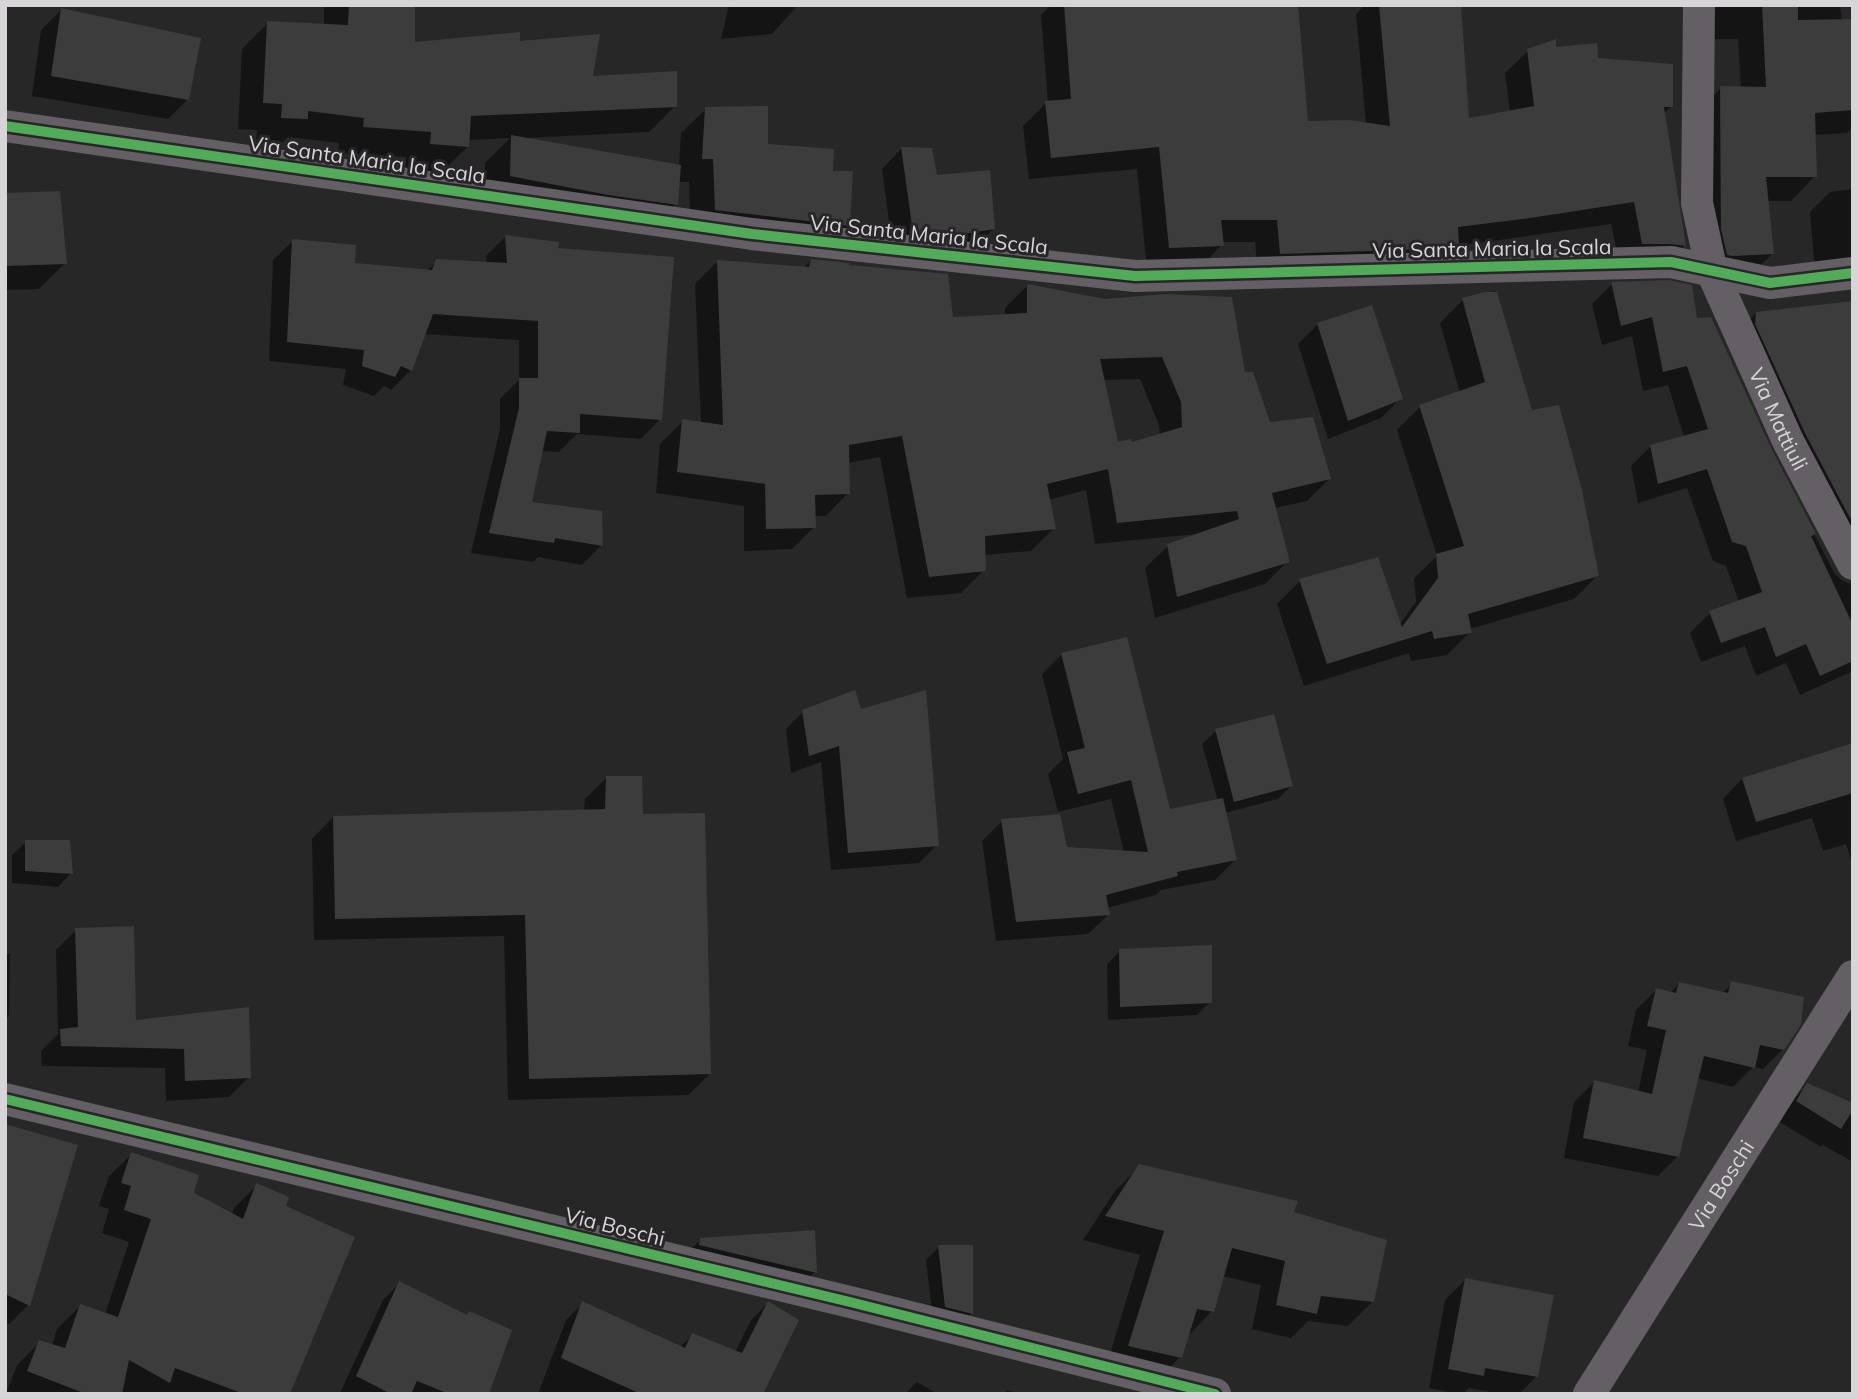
<svg xmlns="http://www.w3.org/2000/svg" width="1858" height="1399" viewBox="0 0 1858 1399" font-family="Mulish,sans-serif">
<style>
.shadow{fill:#0007;fill-rule:evenodd}
.building{fill:#3d3c3d;fill-rule:evenodd}
.lines{fill:none;stroke-linecap:round;stroke-linejoin:round}
.street{stroke:#645f64;stroke-width:32}
.cycleway-casing{stroke:#282629;stroke-width:15}
.cycleway{stroke:#51ab58;stroke-width:10}
.labels{text-anchor:middle;dominant-baseline:central;stroke-width:6;stroke-linejoin:round;paint-order:stroke}
.street-label{font-size:21px;fill:#d7d5d7;stroke:#282629}
</style>
<rect width="100%" height="100%" fill="#282728"/>
<g class="shadow">
<path d="M324,5h89l1,39 104,-1 73,35 84,28 -26,26 -125,6 155,29 2,-34 25,-24 60,37 65,27 18,53 -25,24 -133,-16 -2,-52h-11l-2,22 -26,26 -165,-28v-39l25,-25 -42,2v6l-26,26 -37,-3 1,-12 -68,-4 1,-10 -51,-6 -8,8 -24,-1 1,-14 -19,-1 4,-80 26,-26 56,2z"/>
<path d="M729,5h69l-26,29 -51,5z"/>
<path d="M1051,5h246l10,118 59,1 -10,-110 9,-9h97l-2,1 8,114 42,-8 -5,-39 23,-22 27,-2 42,11 75,46 -9,8 21,132 -23,22 -41,-2 -9,-42 -153,22 -23,24 -177,6 -3,-34h-33v3l-23,23 -52,2 -10,-101 -108,10 -6,-53 23,-23h2l-7,-88z"/>
<path d="M1695,5h145l2,16h11v106l-6,6 -33,2 1,41 -24,25h-24l5,53 -24,24 -41,2 -11,-167 25,-25 20,1 -3,-50h-44z"/>
<path d="M61,10l127,89 -20,20 -136,-23 9,-66z"/>
<path d="M901,149l35,28 57,52 -20,20 -80,3 -11,-83z"/>
<path d="M1853,189v78l-38,4 -5,-59 20,-20z"/>
<path d="M5,195l60,68 -26,26 -34,1z"/>
<path d="M506,236l50,13 104,170 -19,20 -64,-5 -18,18 -18,-1 -11,53 71,42 -19,19 -44,-8 -5,5 -62,-9 29,-124v-30l19,-19v-40l-95,-6 -13,36 -20,20 -7,-4 -10,10 -31,-11 3,-16 -77,-8 4,-101 20,-19 60,23 73,8 11,-11 50,3 -1,-8z"/>
<path d="M811,261l141,58 53,-3v-8l22,-22 216,88 26,50 60,55 -22,22 -32,7 13,53 -23,23 -110,34 -10,-50 23,-22 29,-12 -102,10 -9,-54 -38,10 6,28 -23,23 -47,4v15l-23,23 -54,5 -27,-141 -32,6v30l-22,23h-12v11l-22,22 -48,2v-45l-88,-13 4,-49 23,-23 18,3 -6,-140 22,-22 86,6zM1140,379l19,46 1,11 -30,8h-13l-14,-64z"/>
<path d="M1612,284l83,36 75,130 65,124 8,7 8,3 -1,-7 -114,-244 20,-20 97,70v288l-53,24 -14,-32 -30,13 -11,-30 -44,16 -11,-29 20,-20 29,-11 -13,-36 -13,-5 -26,-73 -49,15 -7,-37 20,-20 33,-9 -16,-52 -25,6 -11,-55 -30,9 -10,-41z"/>
<path d="M1495,291l35,121 67,164 -23,23 -105,30 1,3 -23,23 -36,6 -2,-8 -105,33 -27,-82 23,-23 99,44 17,-23 -2,-24 23,-22 -40,-126 23,-23 40,-14 -20,-70 23,-23z"/>
<path d="M1318,324l83,74 -20,20 -53,21 -30,-95z"/>
<path d="M1062,654l107,157 49,-10 -16,-57 14,-13 75,55 -13,13 -53,14 10,47 -20,20 -54,10 -5,5 -49,13 1,7 -20,19 -92,7 -14,-100 20,-20 64,28 58,3 -13,-53 -53,13 -10,-38 15,-15 -21,-85z"/>
<path d="M859,711l78,134 -18,18 -88,7 -10,-108 -30,11 -5,-44 17,-17z"/>
<path d="M1853,744v121l-7,-21 -23,7 -11,-33 -76,23 -13,-42 19,-20z"/>
<path d="M607,777l34,38 69,259 -22,21 -180,5 -4,-164 -190,4 -2,-101 21,-22 251,-6 1,-12z"/>
<path d="M26,842l45,31 -13,14 -46,-4v-28z"/>
<path d="M76,930l59,92 114,55 -20,20 -63,4 -1,-33 -123,-2 -1,-15 17,-17 -2,-84z"/>
<path d="M1120,951l90,51 -13,13 -89,5 -1,-56z"/>
<path d="M5,954h5l-1,62 -4,4z"/>
<path d="M1732,983l51,66 -20,20 -10,-2 -20,20 -36,-9 -19,78 -20,20 -94,-18 10,-56 20,-20 44,11 9,-43 -19,-4 8,-36 20,-20 14,3 9,-9 43,10z"/>
<path d="M1807,1085l46,20v57l-30,-17 -2,2 -43,-26 10,-16z"/>
<path d="M5,1126l23,179 -19,19 -4,-1z"/>
<path d="M132,1154l60,40 40,21 2,-7 23,-23 27,22 4,187h-126l-4,-2 -2,2h-150l11,-29 23,-23 12,4 5,-17 23,-23 25,8 24,-72 -27,-9 7,-24 -10,-3 10,-30z"/>
<path d="M1140,1166l151,47 82,88 -25,25 -40,-5 -17,17 -39,-9 9,-44 -39,-9 -10,35 -24,25 -8,21 -24,25 -51,-12 35,-115 -57,-15 32,-49z"/>
<path d="M700,1240l115,32 -13,13 -115,-32z"/>
<path d="M939,1247l33,66 -14,13 -25,-6 -7,-60z"/>
<path d="M1465,1280l71,97 -17,17h-18l-32,-6 -6,6h-6l-28,-6 16,-88z"/>
<path d="M400,1283l87,111 -147,-1 43,-93z"/>
<path d="M583,1303l96,45 14,-13 42,17 16,-32 17,-17 -7,91h-223l28,-74z"/>
<path d="M917,1382l21,12h-33z"/>
<path d="M1007,1390l13,4h-16z"/>
</g>
<g class="building">
<path d="M349,5h66v37l105,-10v9l80,-7 -7,42 84,-5v36l-206,9 -2,31 -39,-3 1,-12 -68,-5 1,-9 -56,-7v8l-27,-1 1,-14 -19,-1 4,-82 81,4z"/>
<path d="M1064,5h234l10,116 41,-1 41,6 -11,-121h82l8,113 65,-12 -7,-57 29,-10v8l41,-4 1,15 75,6v43h-9l22,139 -15,-2h-29l-8,-42 -104,16 -72,9 1,21 -179,6 -3,-34h-56l3,26 -55,2 -10,-101 -108,11 -6,-57 26,-2z"/>
<path d="M1762,5h36v15l55,-1v91l-38,3 2,64h-51l8,77 -41,2 -6,-1 -6,-26 -1,-143 46,1z"/>
<path d="M61,8l140,30 -12,62 -138,-24z"/>
<path d="M768,106v38l66,5 -1,22h20l-3,55 -135,-16 -2,-51h-11l3,-52z"/>
<path d="M511,135l170,30 -3,40 -70,-10 -98,-19z"/>
<path d="M901,147l31,1 5,27 53,-5 5,59 -51,8 -31,-4z"/>
<path d="M60,191l7,73 -62,2v-73z"/>
<path d="M505,235l54,7 -1,6 116,9 -12,163 -82,-6v19l-33,-2 -15,71 70,9 1,35 -48,-8 -1,5 -65,-10 30,-125v-30h19v-57l-105,-7 -21,57 -11,-5 -6,11 -33,-11 2,-16 -77,-8 5,-103 64,6 -1,18 77,7 4,-11 71,4z"/>
<path d="M811,259l38,4v2l99,9 5,43 74,-4v-29l78,15 60,-5 67,3 13,75h8l17,50 43,-5 18,62 -59,14 18,69 -113,35 -10,-53 72,-25 -2,-8 -120,12 -9,-54 -61,15 9,45 -71,7 1,35 -57,6 -27,-141 -53,9 1,49 -35,1 1,33 -50,1 -1,-45 -88,-12 5,-53 41,6 -6,-165 92,7zM1162,357l19,45 1,25 -50,15 -1,-3 -13,3 -18,-83z"/>
<path d="M1669,280l23,5 5,33 14,-1 61,133 44,84 -5,2 42,89v36l-33,15 -14,-32 -30,13 -11,-30 -44,16 -12,-32 53,-19 -16,-46 -14,-4 -25,-73 -49,15 -8,-39 58,-16 -21,-63 -24,6 -11,-55 -31,9 -10,-44z"/>
<path d="M1485,292h12l35,118 27,-5 23,85 17,86 -131,38 4,19 -38,6 -2,-8 -105,33 -28,-85 79,-22 24,70 36,-49 -2,-24 28,-8 -45,-141 66,-23 -23,-84z"/>
<path d="M1853,301v216l-3,1 -45,-85 -50,-109 1,-12z"/>
<path d="M1372,305l31,94 -55,22 -31,-98z"/>
<path d="M1127,637l43,172 53,-11 14,62 -60,12 1,4 -72,19 4,20 -94,7 -15,-103 59,-5 7,33 81,5 -17,-72 -53,14 -11,-42 18,-4 -24,-95z"/>
<path d="M855,690l6,19 65,-19 13,156 -91,7 -9,-107 -30,10 -7,-46z"/>
<path d="M1274,714l19,72 -59,16 -19,-73z"/>
<path d="M1853,743v50l-97,29 -14,-44z"/>
<path d="M606,776h36l1,38 62,-1 6,261 -182,5 -4,-164 -190,4 -2,-103 272,-7z"/>
<path d="M25,840h45l3,34 -48,-3z"/>
<path d="M134,926l2,94 113,-13 2,71 -66,3 -1,-32 -123,-3 -1,-17 18,-2 -3,-99z"/>
<path d="M1212,945v58l-92,4 -1,-58z"/>
<path d="M1731,981l73,16 -3,28 -17,25 -24,-5 -5,23 -51,-12 -25,101 -96,-19 11,-58 58,14 14,-64 -19,-4 9,-38 20,5 3,-11 49,11z"/>
<path d="M1807,1083l46,20v7l-12,19 -45,-28z"/>
<path d="M5,1124l73,21 -48,161 -25,-12z"/>
<path d="M131,1152l68,23 -5,18 49,26 13,-36 33,14 -3,9 69,31 -65,157h-46l-69,-26 -5,15 -41,-23 -7,34h-36l-59,-23 12,-31 26,8 15,-44 38,13 33,-98 -27,-9 7,-24 -10,-3z"/>
<path d="M1139,1164l159,37 -4,11 93,28 -13,62 -53,-6 -4,18 -41,-9 9,-44 -53,-13 -18,64 -17,-3 -15,49 -54,-12 36,-115 -59,-15z"/>
<path d="M815,1230l2,43 -118,-28 1,-7z"/>
<path d="M938,1245h35v69l-28,-7z"/>
<path d="M1465,1278l89,17 -16,82 -53,-9 -1,8 -36,-7z"/>
<path d="M399,1281l68,34 2,-4 43,19 -23,64h-40l-32,-13 -6,13h-20l-35,-18z"/>
<path d="M582,1301l103,47 7,-15 50,20 26,-52 31,19 -36,74h-122l-80,-36z"/>
</g>
<g class="lines">
<g class="street">
<path id="s1" d="M1699,5l-2,198 15,69 76,169 65,123"/>
<path d="M5,126l747,108 383,42 536,-14 99,21 83,-10"/>
<path d="M5,1099l845,203 365,92"/>
<path id="s2" d="M1589,1394l264,-418"/>
</g>
<g class="cycleway-casing">
<g id="cycleway">
<path d="M5,126l747,108 383,42 536,-14 99,21 83,-10"/>
<path d="M5,1099l845,203 365,92"/>
</g>
</g>
<use href="#cycleway" class="cycleway"/>
</g>
<g class="labels">
<g class="street-label">
<text transform="translate(367 159) rotate(8)">Via Santa Maria la Scala</text>
<text transform="translate(929 234) rotate(6)">Via Santa Maria la Scala</text>
<text transform="translate(1492 248) rotate(-1)">Via Santa Maria la Scala</text>
<text stroke="none"><textPath href="#s1" startOffset="430">Via Mattiuli</textPath></text>
<text stroke="none"><textPath href="#s2" startOffset="247">Via Boschi</textPath></text>
<text transform="translate(615 1226) rotate(14)">Via Boschi</text>
</g>
</g>
<rect width="1858" height="1399" fill="none" stroke="#d7d5d7" stroke-width="14"/>
</svg>
